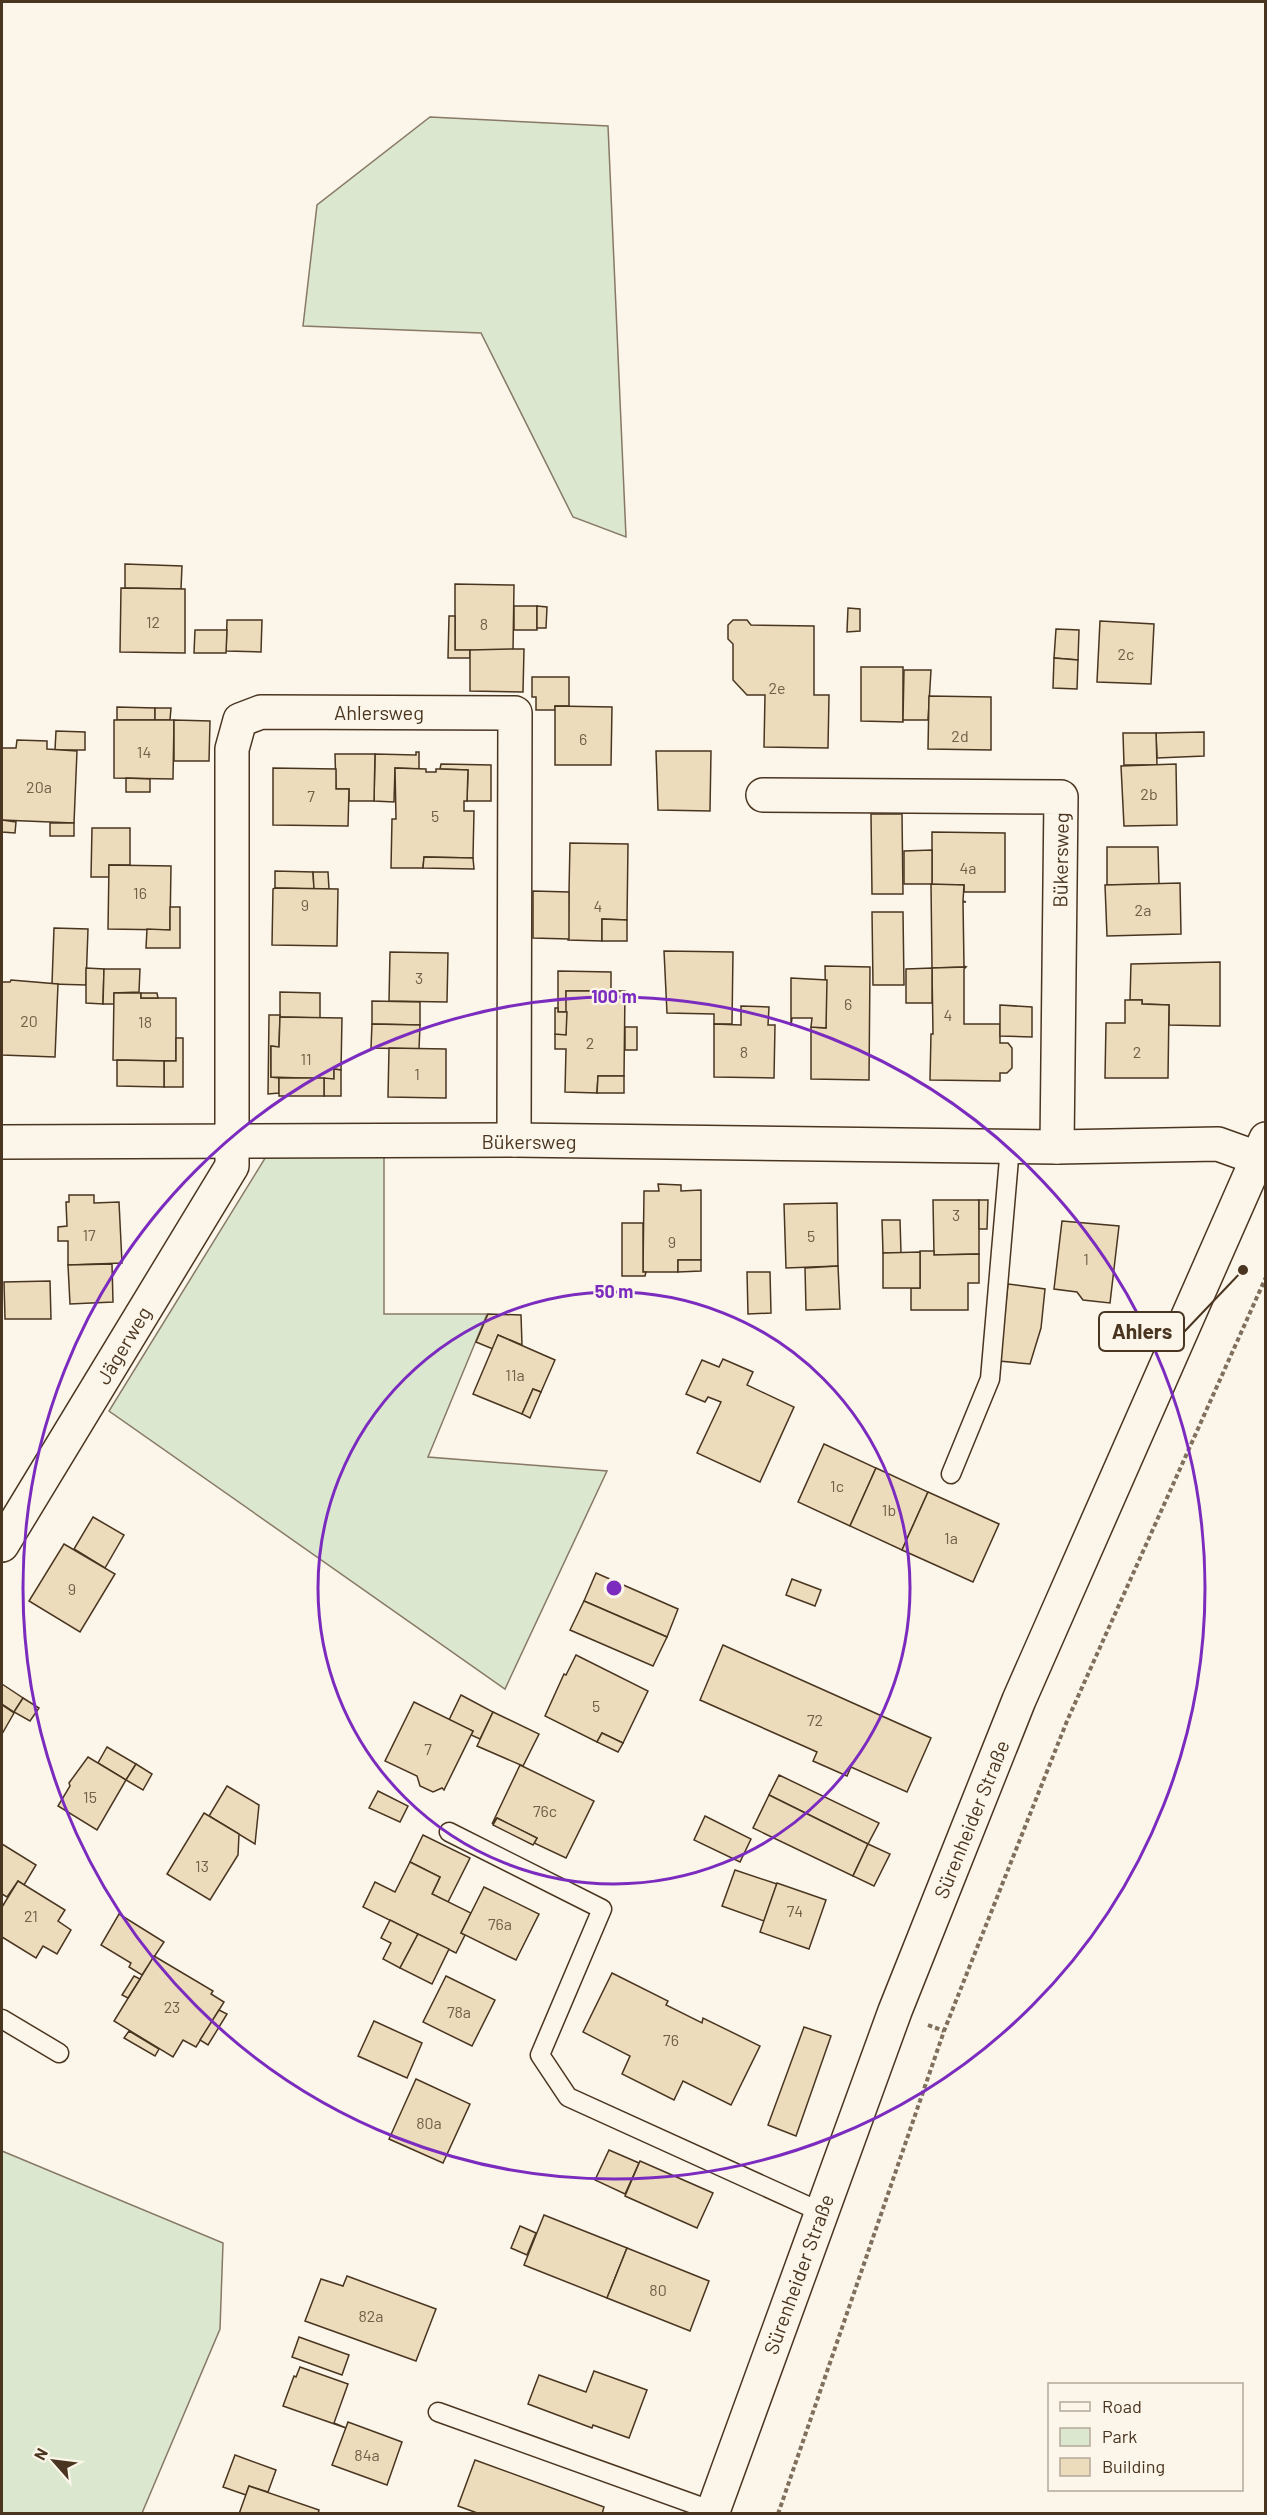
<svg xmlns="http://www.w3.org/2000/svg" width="1267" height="2515" viewBox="0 0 1267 2515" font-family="Barlow,sans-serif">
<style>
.green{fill:#dce7d0;stroke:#887966;stroke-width:1.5}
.building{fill:#ecdcbc;stroke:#4a3520;stroke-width:1.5}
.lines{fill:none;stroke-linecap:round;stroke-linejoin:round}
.lane-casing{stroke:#4a3520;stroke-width:21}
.street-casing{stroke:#4a3520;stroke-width:36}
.secondary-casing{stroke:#4a3520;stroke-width:36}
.path{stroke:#7f6f5c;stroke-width:4;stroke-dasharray:4.5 3;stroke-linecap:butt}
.lane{stroke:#fbf6e9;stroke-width:18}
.street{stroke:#fbf6e9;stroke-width:33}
.secondary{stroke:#fbf6e9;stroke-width:33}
.ring{fill:none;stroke:#7b2cbf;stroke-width:3}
.labels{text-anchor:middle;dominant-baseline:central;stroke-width:4.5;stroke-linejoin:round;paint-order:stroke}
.number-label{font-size:16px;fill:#725f47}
.street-label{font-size:20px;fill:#4a3520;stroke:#fbf6e9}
.centre{fill:#7b2cbf;stroke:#fbf6e9;stroke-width:3}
.ring-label{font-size:18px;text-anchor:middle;font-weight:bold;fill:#7b2cbf;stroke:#fbf6e9;stroke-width:4.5;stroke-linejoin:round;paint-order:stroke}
.leader{fill:none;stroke:#4a3520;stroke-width:2}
.callout-dot{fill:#4a3520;stroke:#fbf6e9;stroke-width:2}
.callout{fill:#fbf6e9;stroke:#4a3520;stroke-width:2}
.callout-label{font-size:21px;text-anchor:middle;font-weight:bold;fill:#4a3520}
</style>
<rect width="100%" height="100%" fill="#fbf6e9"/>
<g class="green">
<path d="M430,117l178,9 18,411 -53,-20 -92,-184 -178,-7 14,-121z"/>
<path d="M267,1155l117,1v158h103l-59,143 179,14 -102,218 -396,-278z"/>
<path d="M2,2151l221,92 -3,86 -78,184h-140z"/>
</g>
<g class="building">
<path d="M125,564l57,2 -1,23 -56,-1z"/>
<path d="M455,584l59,1 -1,66 -58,-1z"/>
<path d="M121,588l64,1v64l-65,-1z"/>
<rect x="514" y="606" width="23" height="24"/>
<path d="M537,606l10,1 -1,21h-9z"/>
<path d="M848,608l12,1v22l-13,1z"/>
<path d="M449,616h6v34h15v8h-22z"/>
<path d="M227,620h35l-1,32 -35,-1z"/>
<path d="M733,620h14l4,5 63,1v69h15l-1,53 -64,-1 1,-52h-18l-14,-15v-36l-5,-5v-14z"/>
<path d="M1100,621l54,3 -3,60 -54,-2z"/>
<path d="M1056,629l23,1 -1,30 -24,-2z"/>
<path d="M195,630h32l-1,23h-32z"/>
<path d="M513,649h11l-1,43 -53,-1v-41z"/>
<path d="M1054,658l24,2 -1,29 -24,-1z"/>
<path d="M861,667h42v55l-42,-1z"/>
<path d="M904,670h27l-3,50h-25z"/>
<path d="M532,677h37v29h-14v4h-19v-13h-4z"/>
<path d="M929,696l62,1v53l-63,-1z"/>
<path d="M555,706l57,1 -1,58h-56z"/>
<path d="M117,707l38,1v12h-38z"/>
<path d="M155,708h16l-1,12h-15z"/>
<path d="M114,720h60l-1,59 -59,-1z"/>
<path d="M174,720l36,1 -1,40h-35z"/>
<path d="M56,731l29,1v18h-30z"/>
<path d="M1204,732v24l-47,2 -1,-25z"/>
<path d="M1123,733h33l1,32h-33z"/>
<path d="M17,740l30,1v8l30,2 -3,72 -72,-3v-72h14z"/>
<path d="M656,751h55l-1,60 -52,-1z"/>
<path d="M416,752h3v17l-24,-1 -1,34 -20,-1 1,-47 41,1z"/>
<path d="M335,754h40l-1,47h-25v-12h-13z"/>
<path d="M441,764l50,1v36h-24l1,-31 -28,-1z"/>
<path d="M1176,764l1,61 -53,1 -3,-60z"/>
<path d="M273,768l63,1v20h13l-1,37 -75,-1z"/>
<path d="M395,768l31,1v3h10v-3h4l28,1 -1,31h-3v10h10l-1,47 -49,-1 -1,11h-32l1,-49h4z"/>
<path d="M126,778l24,1v13h-24z"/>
<path d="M871,814h31l1,80h-31z"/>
<path d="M2,820l14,2 -1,11 -13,-1z"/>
<rect x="50" y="823" width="24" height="13"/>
<path d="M92,828h38v37h-21v12h-18z"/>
<path d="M932,832l73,1v59h-41v-7h-32z"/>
<path d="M570,843l58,1 -1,76 -25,-1v22l-34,-1z"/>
<path d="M1107,847h51l1,37 -52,1z"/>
<path d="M932,850v34h-28v-33z"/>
<path d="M424,857l49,1 1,11 -51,-1z"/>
<path d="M109,865l62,1 -1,64 -62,-1z"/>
<path d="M275,871l38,1 1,17 -39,-1z"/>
<path d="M313,872h15l1,17h-15z"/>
<path d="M1180,883l1,51 -74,2 -2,-51z"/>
<path d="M931,884l33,1 -1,16 3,1h-3l1,64 2,1 -34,1z"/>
<path d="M275,888l63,1 -1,57 -65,-1 1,-56z"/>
<path d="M533,891l36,1v47l-36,-1z"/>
<path d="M170,907h10v41h-34l1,-19 23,1z"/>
<path d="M872,912h31l1,73h-31z"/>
<path d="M602,919l25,1v21h-25z"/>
<path d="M54,928l34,1 -2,56 -34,-1z"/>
<path d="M664,951l69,1 -1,72h-18v-10l-47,-1z"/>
<path d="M390,952l58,1 -1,49 -58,-1z"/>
<path d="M1220,962v64l-51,-1v-20l-27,-1v-4h-12l1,-36z"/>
<path d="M825,966l45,1 -1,113 -58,-1v-52l15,1z"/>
<path d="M966,967l-2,2v55h36v19h8l4,5v20l-5,5h-7v8l-70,-1 1,-46h2l-1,-66z"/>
<path d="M86,968l18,1 -1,35 -17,-1z"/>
<path d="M932,968v35h-26v-34z"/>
<path d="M104,969h36l-1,23 -25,1v11h-11z"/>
<path d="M558,971l53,1v19h-45l1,21h-9z"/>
<path d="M791,978l36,2 -1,48 -15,-1 1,-9h-20l-1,8z"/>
<path d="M11,980l47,4 -3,73 -53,-2v-73h8z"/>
<path d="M566,991h59l-1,85h-26l-1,17 -32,-1 1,-43h-11v-15h11z"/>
<path d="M280,992l40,1v25l-40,-1z"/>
<path d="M114,993h27v5h35v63l-63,-1z"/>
<path d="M141,993h16l1,5h-17z"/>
<path d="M1125,1000h17v4l27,1 -1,73h-63l1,-55h19z"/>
<path d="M372,1001l48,1v23l-48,-1z"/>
<path d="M1000,1005l32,2v30l-32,-1z"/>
<path d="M741,1006l28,1 -1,18h7l-1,53 -60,-1v-53l27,1z"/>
<path d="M555,1008h3v4h9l-1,23 -11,-1z"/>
<path d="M269,1015h11l-1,32 -8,-1v31l8,1v15l-11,1z"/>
<path d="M280,1017l62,1 -1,52 -7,-1v10l-63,-2v-31l8,1z"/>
<path d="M372,1024l48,1 -1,24 -48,-1z"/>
<rect x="625" y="1027" width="12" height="23"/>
<path d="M176,1038h7v49h-19v-26h12z"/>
<path d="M389,1048l57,1v49l-58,-1z"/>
<path d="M117,1060l47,1v26l-47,-1z"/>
<path d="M334,1069l7,1v26h-17v-18l10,1z"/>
<path d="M598,1076h26v17h-27z"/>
<rect x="279" y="1078" width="45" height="18"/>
<path d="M658,1184l23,1v6l20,-1v70h-23v12h-35l1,-81h15z"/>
<path d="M69,1195h25v8l25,-1 3,61 -54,2v-24h-10v-14l9,-1 -1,-24h3z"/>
<path d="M933,1200h46v54l-45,1z"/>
<path d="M979,1200h9l-1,29h-8z"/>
<path d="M837,1203l1,63 -52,2 -2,-64z"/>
<path d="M882,1220h18l1,33h-18z"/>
<path d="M1062,1221l57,5 -9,77 -27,-3 -6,-8 -23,-3z"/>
<path d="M622,1223h21v49h3l-1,4h-23z"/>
<path d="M920,1251h14v4l45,-1v29h-11v27h-57v-22h9z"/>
<path d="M920,1252v36h-37v-35z"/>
<path d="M678,1260h23v11l-23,1z"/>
<path d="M112,1264l1,38 -43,2 -2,-39z"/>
<path d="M838,1266l2,43 -34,1 -1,-42z"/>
<path d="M747,1272h23l1,41 -23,1z"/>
<path d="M50,1281l1,38h-46l-1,-37z"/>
<path d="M1008,1284l37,5 -4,39 -11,36 -31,-3z"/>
<path d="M488,1314l33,1 1,30 -24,-10 -5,14 -17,-7z"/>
<path d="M498,1335l57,25 -14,32 -8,-3 -11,25 -49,-20z"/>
<path d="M723,1359l30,13 -6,13 47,22 -34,75 -63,-29 24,-51 -13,-5 -3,5 -19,-8 16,-34 17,7z"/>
<path d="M533,1389l8,3 -11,26 -8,-4z"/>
<path d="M824,1444l52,24 -26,58 -52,-24z"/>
<path d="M876,1468l52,24 -26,58 -52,-24z"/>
<path d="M928,1492l71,32 -26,58 -71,-32z"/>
<path d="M93,1517l31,18 -19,33 -31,-19z"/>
<path d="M64,1544l51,30 -35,58 -51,-31z"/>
<path d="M596,1573l82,36 -11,28 -83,-36z"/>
<path d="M792,1579l29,11 -6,16 -29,-11z"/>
<path d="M584,1601l83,36 -14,29 -83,-36z"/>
<path d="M723,1645l208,93 -24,54 -56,-25 -4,9 -34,-15 4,-9 -117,-52z"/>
<path d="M576,1655l72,36 -25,52 -21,-10 -5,9 -52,-26 19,-42 2,1z"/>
<path d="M2,1684l21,14 -9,14 -12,-8z"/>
<path d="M461,1695l32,17 -13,27 -9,-4 2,-4 -24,-11z"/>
<path d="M23,1698l16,10 -9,13 -16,-9z"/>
<path d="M414,1702l59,29 -29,59 -2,-2 -9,4 -13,-6 -3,-10 -32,-15z"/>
<path d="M2,1705l12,8 -12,21z"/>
<path d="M493,1712l46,22 -16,32 -46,-20z"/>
<path d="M602,1733l21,10 -5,9 -21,-10z"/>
<path d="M107,1747l29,17 -10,16 -28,-17z"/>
<path d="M88,1757l38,23 -29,50 -39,-24 12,-20 -1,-3z"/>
<path d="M136,1764l16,10 -9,16 -17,-10z"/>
<path d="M520,1765l74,36 -28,57 -32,-15 3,-5 -40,-20 -5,6z"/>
<path d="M779,1775l100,48 -11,21 -99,-49z"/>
<path d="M227,1786l32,19 -4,39 -46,-28z"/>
<path d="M378,1791l30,15 -8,16 -31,-14z"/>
<path d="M769,1795l99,49 -15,32 -100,-48z"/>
<path d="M204,1813l35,21 -1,21 -28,45 -43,-26z"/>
<path d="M705,1816l46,23 -11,23 -46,-22z"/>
<path d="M497,1818l40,20 -4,7 -40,-20z"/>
<path d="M423,1835l47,23 -22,44 -16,-8 8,-17 -30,-15z"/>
<path d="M2,1844l34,21 -12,20 -6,-4 -11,16 -5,-3z"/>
<path d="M868,1844l22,10 -16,32 -21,-10z"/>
<path d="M410,1862l30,15 -8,17 39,19 -10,20 4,2 -9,18 -93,-46 12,-25 20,10z"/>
<path d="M735,1870l42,14 -13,37 -42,-15z"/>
<path d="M18,1881l47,29 -7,11 13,9 -14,24 -14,-8 -7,12 -34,-21v-30z"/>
<path d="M777,1883l49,17 -17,49 -49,-17z"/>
<path d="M484,1887l55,27 -23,46 -55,-27z"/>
<path d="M119,1914l45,28 -22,33 -13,-8 2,-4 -30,-18z"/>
<path d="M390,1920l28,14 -18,34 -17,-9 8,-16 -10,-5z"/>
<path d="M418,1934l31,15 -17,35 -32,-16z"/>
<path d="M154,1956l59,35 -2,3 13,8 -28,45 -13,-7 -10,17 -59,-36z"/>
<path d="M612,1973l56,28 -2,4 36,18 1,-5 57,28 -29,59 -48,-24 -9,19 -52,-26 8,-18 -47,-24z"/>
<path d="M134,1976l6,3 -12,19 -6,-3z"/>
<path d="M446,1976l49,24 -23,46 -49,-24z"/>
<path d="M219,2010l8,4 -19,31 -8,-5z"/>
<path d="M374,2021l48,22 -15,35 -49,-22z"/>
<path d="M804,2027l27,9 -35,100 -28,-11z"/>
<path d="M129,2031l30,18 -4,7 -31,-18z"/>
<path d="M416,2079l54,25 -27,59 -54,-24z"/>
<path d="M609,2150l30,13 -14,31 -30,-14z"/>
<path d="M640,2161l73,32 -16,35 -72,-32z"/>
<path d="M544,2215l83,33 -20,50 -83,-33z"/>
<path d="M520,2226l16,7 -9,22 -16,-7z"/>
<path d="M627,2248l82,33 -19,50 -83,-33z"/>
<path d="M347,2276l89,33 -20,52 -111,-40 16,-42 22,7z"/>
<path d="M299,2337l50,18 -7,20 -50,-18z"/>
<path d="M300,2367l48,17 -14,39 12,5 -63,-22 11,-30 2,1z"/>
<path d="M594,2371l53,19 -18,48 -36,-13 -1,3 -64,-24 11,-29 47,17z"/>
<path d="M348,2422l54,20 -15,43 -55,-20z"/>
<path d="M235,2455l41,15 -8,22 -19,-6 -3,9 -23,-8z"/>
<path d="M475,2460l129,47 -2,7h-122l-22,-8z"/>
<path d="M249,2486l70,24 -1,4h-79z"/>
</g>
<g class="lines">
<g class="lane-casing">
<g id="lane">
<path d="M951,1474l39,-95 20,-232"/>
<path d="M449,1832l153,77 -62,146 28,42 253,115"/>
<path d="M2,2019l57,34"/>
<path d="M438,2412l275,99"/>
</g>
</g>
<g class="street-casing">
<g id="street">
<path d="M763,795l298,2 -4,350"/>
<path d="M2,1142l512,-2 543,7 161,-3 39,14"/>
<path d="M2,1545l230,-379v-417l8,-29 21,-8 254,1 -1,427"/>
</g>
</g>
<g class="secondary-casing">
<path id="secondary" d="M712,2514l183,-503 124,-311 247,-561"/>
</g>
<g class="path">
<path d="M928,2025l16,6"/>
<path d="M778,2514l166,-483 123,-310 199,-444"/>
</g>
<use href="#lane" class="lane"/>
<use href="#street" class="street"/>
<use href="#secondary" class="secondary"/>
</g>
<g class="ring">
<circle cx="614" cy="1588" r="296"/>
<circle cx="614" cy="1588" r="591"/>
</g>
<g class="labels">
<g class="number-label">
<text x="153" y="621">12</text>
<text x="484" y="623">8</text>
<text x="1126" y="653">2c</text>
<text x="777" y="687">2e</text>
<text x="960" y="735">2d</text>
<text x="583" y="738">6</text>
<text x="144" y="751">14</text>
<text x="39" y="786">20a</text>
<text x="1149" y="793">2b</text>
<text x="311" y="795">7</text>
<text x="435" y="815">5</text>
<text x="968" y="867">4a</text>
<text x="140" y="892">16</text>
<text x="305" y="904">9</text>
<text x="598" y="905">4</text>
<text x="1143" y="909">2a</text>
<text x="419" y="977">3</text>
<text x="848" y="1003">6</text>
<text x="948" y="1014">4</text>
<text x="29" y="1020">20</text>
<text x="145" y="1021">18</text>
<text x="590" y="1042">2</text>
<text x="744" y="1051">8</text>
<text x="1137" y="1051">2</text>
<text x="306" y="1058">11</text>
<text x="417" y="1073">1</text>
<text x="956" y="1214">3</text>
<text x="89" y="1234">17</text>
<text x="811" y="1235">5</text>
<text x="672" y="1241">9</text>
<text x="1086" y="1258">1</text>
<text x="515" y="1374">11a</text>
<text x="837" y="1485">1c</text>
<text x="889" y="1509">1b</text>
<text x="951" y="1537">1a</text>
<text x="72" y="1588">9</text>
<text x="596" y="1705">5</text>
<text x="815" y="1719">72</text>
<text x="428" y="1748">7</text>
<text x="90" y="1796">15</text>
<text x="545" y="1810">76c</text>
<text x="202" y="1865">13</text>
<text x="795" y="1910">74</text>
<text x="31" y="1915">21</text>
<text x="500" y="1923">76a</text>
<text x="172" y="2006">23</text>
<text x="459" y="2011">78a</text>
<text x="671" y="2039">76</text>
<text x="429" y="2122">80a</text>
<text x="658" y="2289">80</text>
<text x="371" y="2315">82a</text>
<text x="367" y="2454">84a</text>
</g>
<g class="street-label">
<text x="379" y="712">Ahlersweg</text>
<text transform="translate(1060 860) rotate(-89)">Bükersweg</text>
<text x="529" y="1141">Bükersweg</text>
<text transform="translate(123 1345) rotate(-59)">Jägerweg</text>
<text transform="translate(971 1819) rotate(-68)">Sürenheider Straße</text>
<text transform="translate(798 2274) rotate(-70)">Sürenheider Straße</text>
</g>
</g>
<circle cx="614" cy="1588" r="9" class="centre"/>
<g class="ring-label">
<text x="614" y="1003">100 m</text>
<text x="614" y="1298">50 m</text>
</g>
<path class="leader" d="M1243 1270L1184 1332"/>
<circle class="callout-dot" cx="1243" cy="1270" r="6"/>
<rect class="callout" x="1099" y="1312" width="85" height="39" rx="6"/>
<g class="callout-label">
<text x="1142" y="1339">Ahlers</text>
</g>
<rect width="1267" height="2515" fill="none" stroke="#4a3520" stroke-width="6"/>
<rect x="1048" y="2383" width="195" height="108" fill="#fbf6e9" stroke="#b4a999" stroke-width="1.5"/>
<rect x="1060" y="2402" width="30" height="9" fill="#fbf6e9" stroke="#b4a999" stroke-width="1.5"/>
<text x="1102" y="2413" font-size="18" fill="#4a3520">Road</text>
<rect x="1060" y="2428" width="30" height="18" fill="#dce7d0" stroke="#b4a999" stroke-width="1.5"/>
<text x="1102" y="2443" font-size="18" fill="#4a3520">Park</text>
<rect x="1060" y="2458" width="30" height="18" fill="#ecdcbc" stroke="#b4a999" stroke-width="1.5"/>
<text x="1102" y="2473" font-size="18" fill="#4a3520">Building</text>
<g transform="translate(54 2461) rotate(298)" stroke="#fbf6e9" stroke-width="4.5" paint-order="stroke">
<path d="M0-4.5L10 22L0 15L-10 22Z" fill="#4a3520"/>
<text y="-9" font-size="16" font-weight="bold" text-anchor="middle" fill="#4a3520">N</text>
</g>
</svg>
